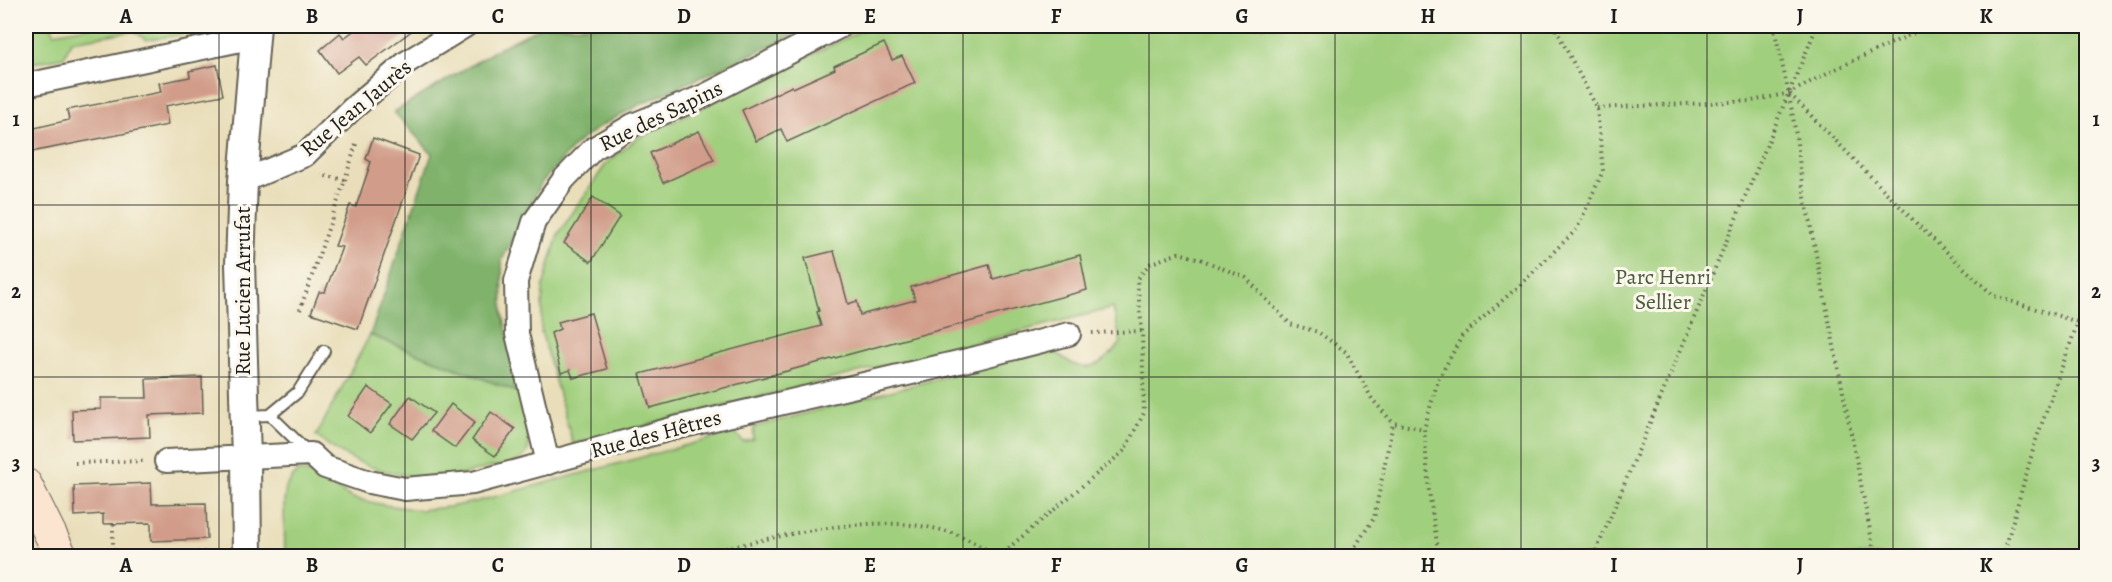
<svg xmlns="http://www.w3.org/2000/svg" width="2112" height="582" viewBox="0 0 2112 582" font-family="Alegreya,serif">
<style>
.green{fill:#a0cf7d;stroke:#5e764c;stroke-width:1.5}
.forest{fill:#80b26c;stroke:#4e6744;stroke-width:1.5}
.building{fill:#d19d8a}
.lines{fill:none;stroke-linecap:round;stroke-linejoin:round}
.service-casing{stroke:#646053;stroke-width:14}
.minor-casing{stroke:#646053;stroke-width:26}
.tertiary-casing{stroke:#646053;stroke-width:32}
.secondary-casing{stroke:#646053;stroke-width:34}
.path{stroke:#646053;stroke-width:4;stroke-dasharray:1.5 4.5;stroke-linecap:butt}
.service{stroke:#fff;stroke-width:10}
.minor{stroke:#fff;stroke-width:22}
.tertiary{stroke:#fff;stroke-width:28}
.secondary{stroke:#fce5d0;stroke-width:32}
.grid{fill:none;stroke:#1c1c1c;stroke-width:1.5;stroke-opacity:0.55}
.labels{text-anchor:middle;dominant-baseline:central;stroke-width:6;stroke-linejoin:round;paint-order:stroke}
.street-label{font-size:22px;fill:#1c1c1c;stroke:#fbf7ec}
.park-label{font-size:22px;fill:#4a5b3e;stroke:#fbf7ec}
.neatline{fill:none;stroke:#1c1c1c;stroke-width:2}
.grid-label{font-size:20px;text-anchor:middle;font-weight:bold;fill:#1c1c1c}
</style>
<rect width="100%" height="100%" fill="#fbf7ec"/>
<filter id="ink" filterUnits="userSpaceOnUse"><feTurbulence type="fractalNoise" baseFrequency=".0167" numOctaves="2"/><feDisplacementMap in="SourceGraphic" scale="12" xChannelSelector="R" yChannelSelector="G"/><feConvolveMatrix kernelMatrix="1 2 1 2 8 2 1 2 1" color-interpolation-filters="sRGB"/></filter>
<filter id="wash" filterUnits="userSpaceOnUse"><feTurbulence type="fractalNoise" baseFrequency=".008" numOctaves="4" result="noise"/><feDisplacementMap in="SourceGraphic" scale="24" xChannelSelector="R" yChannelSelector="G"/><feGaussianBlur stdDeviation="1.35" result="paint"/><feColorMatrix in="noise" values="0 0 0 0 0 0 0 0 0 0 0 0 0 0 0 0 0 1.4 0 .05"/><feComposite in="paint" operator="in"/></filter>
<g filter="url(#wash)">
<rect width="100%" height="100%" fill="#e9deb9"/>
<g class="green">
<path d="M36,26h16l2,7 39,-7h116l1,4 -64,10 -12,-9 -63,10 -7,16 -38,7v-36z"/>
<path d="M871,26h1215v530h-1801l-1,-53 2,-16 11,-16 16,3 39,24 32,7 36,5 29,-3 26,-5 260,-70 8,10 10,-3 1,-12 295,-78c9,4 16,10 24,15 20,11 36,-8 48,-21l-8,-35 -540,136 -32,-113 2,-44 15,-53 48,-70 30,-25z"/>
<path d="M370,335l150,58c3,14 13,46 7,59 -6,12 -24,13 -37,15 -14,4 -30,10 -45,10 -47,2 -92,-11 -129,-41z"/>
</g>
<path class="forest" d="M543,26h263l-1,4 -164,74 -39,21 -25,18 -35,39 -40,78 1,54 17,79 -150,-58 62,-181 -38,-42 107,-65z"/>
<g id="blocks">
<g class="building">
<path d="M360,26h58l-52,39 -7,-8 -22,16 -17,-23 20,-17 4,5z"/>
<path d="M884,43l8,17 10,-4 13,27 -128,59 -6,-13 -25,12 -14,-31 50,-24 1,2 42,-19 -1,-3z"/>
<path d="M217,65l6,30 -58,11 3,19 -142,28v-23l43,-10 -2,-10 94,-18 -2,-9 31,-6 -1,-6z"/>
<path d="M699,131l15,29 -51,23 -13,-30z"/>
<path d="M373,138l46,17 -61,174 -47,-16 8,-21h6l17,-45 -7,-1 15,-41 6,2 15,-45 -5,-3z"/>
<path d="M593,197l27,19 -29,46 -27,-19z"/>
<path d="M834,251l14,53 9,-3 3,14 55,-15 -4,-13 35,-10 43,-12 4,14 87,-24 7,35 -437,118 -10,-34 181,-48 -4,-14 2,-1 -14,-53z"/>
<path d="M591,313l16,56 -34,9 -3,-8 -9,3 -10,-40 9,-4 -2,-7z"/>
<path d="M202,377l1,36 -54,2 1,22 -77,3 -1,-30 29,-1v-11h46l-1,-19z"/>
<path d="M368,387l24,17 -22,29 -22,-17z"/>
<path d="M410,396l24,17 -22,26 -22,-15z"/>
<path d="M451,404l24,18 -20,26 -24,-17z"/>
<path d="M491,412l24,17 -20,27 -23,-16z"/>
<path d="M151,483l1,21 54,-1 1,36 -56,2v-18l-48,1v-10l-28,2 -1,-30z"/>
</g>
</g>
</g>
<g filter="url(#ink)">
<use href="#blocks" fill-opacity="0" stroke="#646053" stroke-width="1.5"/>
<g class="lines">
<g class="service-casing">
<g id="service">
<path d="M270,415l38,37"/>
<path d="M245,416l25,-1 28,-23 26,-41"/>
</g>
</g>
<g class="minor-casing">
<g id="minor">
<path d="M26,85l229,-48"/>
<path d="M243,181l62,-26 47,-46 55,-47 58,-36"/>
<path d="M166,461l145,-7 14,13 44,15 36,7 68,-6 202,-55 301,-70 93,-24"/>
<path d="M548,463l-31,-129 -1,-53 18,-59 30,-43 29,-30 40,-24 71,-29 137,-70"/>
</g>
</g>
<g class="tertiary-casing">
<path id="tertiary" d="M247,556l-1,-98 -6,-194 3,-83 13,-155"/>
</g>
<g class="secondary-casing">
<path id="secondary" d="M26,485l35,71"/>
</g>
<g class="path">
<path d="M1773,26c13,50 23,99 28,151l74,379"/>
<path d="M1790,94l131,134 73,68 84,26 8,-8"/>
<path d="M1597,108l155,-7 38,-8 39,-21 100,-46"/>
<path d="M345,180l12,-39"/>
<path d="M300,310l45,-130 -24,-5"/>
<path d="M1092,333l50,-2"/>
<path d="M75,463l68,-2"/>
<path d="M113,524v32"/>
<path d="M113,554l108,-2"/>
<path d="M691,556c79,-17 179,-47 258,-24 17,5 34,16 50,24"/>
<path d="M999,556l125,-105 20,-38 -2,-82 -5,-51 12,-16 30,-11 21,6 46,19 44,46 28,8 28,20 26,47 21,24 31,6"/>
<path d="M1349,556l25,-38 19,-95"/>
<path d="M1439,556l-10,-65 -5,-62 14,-49 24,-44 58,-51 57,-56 26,-58 -6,-63 -43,-82"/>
<path d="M1594,556l223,-530"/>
<path d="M2003,556l32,-113 43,-121"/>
</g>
<use href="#service" class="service"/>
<use href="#minor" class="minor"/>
<use href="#tertiary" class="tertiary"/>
<use href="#secondary" class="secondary"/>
</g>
</g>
<path class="grid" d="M219,26v530M405,26v530M591,26v530M777,26v530M963,26v530M1149,26v530M1335,26v530M1521,26v530M1707,26v530M1893,26v530M26,205h2060M26,377h2060"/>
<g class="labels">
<g class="street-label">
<text transform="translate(356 108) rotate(-40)">Rue Jean Jaurès</text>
<text transform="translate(661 116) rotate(-26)">Rue des Sapins</text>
<text transform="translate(243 291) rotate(-90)">Rue Lucien Arrufat</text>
<text transform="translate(656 434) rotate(-15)">Rue des Hêtres</text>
</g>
<g class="park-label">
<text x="1663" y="277">Parc Henri<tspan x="1663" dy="25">Sellier</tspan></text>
</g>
</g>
<rect width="2112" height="582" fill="none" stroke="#fbf7ec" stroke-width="66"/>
<rect x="33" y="33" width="2046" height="516" class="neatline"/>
<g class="grid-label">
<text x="126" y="23">A</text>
<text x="312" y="23">B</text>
<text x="498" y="23">C</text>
<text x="684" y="23">D</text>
<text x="870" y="23">E</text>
<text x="1056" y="23">F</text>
<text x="1242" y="23">G</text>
<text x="1428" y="23">H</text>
<text x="1614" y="23">I</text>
<text x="1800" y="23">J</text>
<text x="1986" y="23">K</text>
<text x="16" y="126">1</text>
<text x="2096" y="126">1</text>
<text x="16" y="298">2</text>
<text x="2096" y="298">2</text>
<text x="16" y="470">3</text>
<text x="2096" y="470">3</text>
<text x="126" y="572">A</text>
<text x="312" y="572">B</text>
<text x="498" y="572">C</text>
<text x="684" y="572">D</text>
<text x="870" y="572">E</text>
<text x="1056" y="572">F</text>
<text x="1242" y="572">G</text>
<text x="1428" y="572">H</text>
<text x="1614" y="572">I</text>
<text x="1800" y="572">J</text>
<text x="1986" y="572">K</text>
</g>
</svg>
